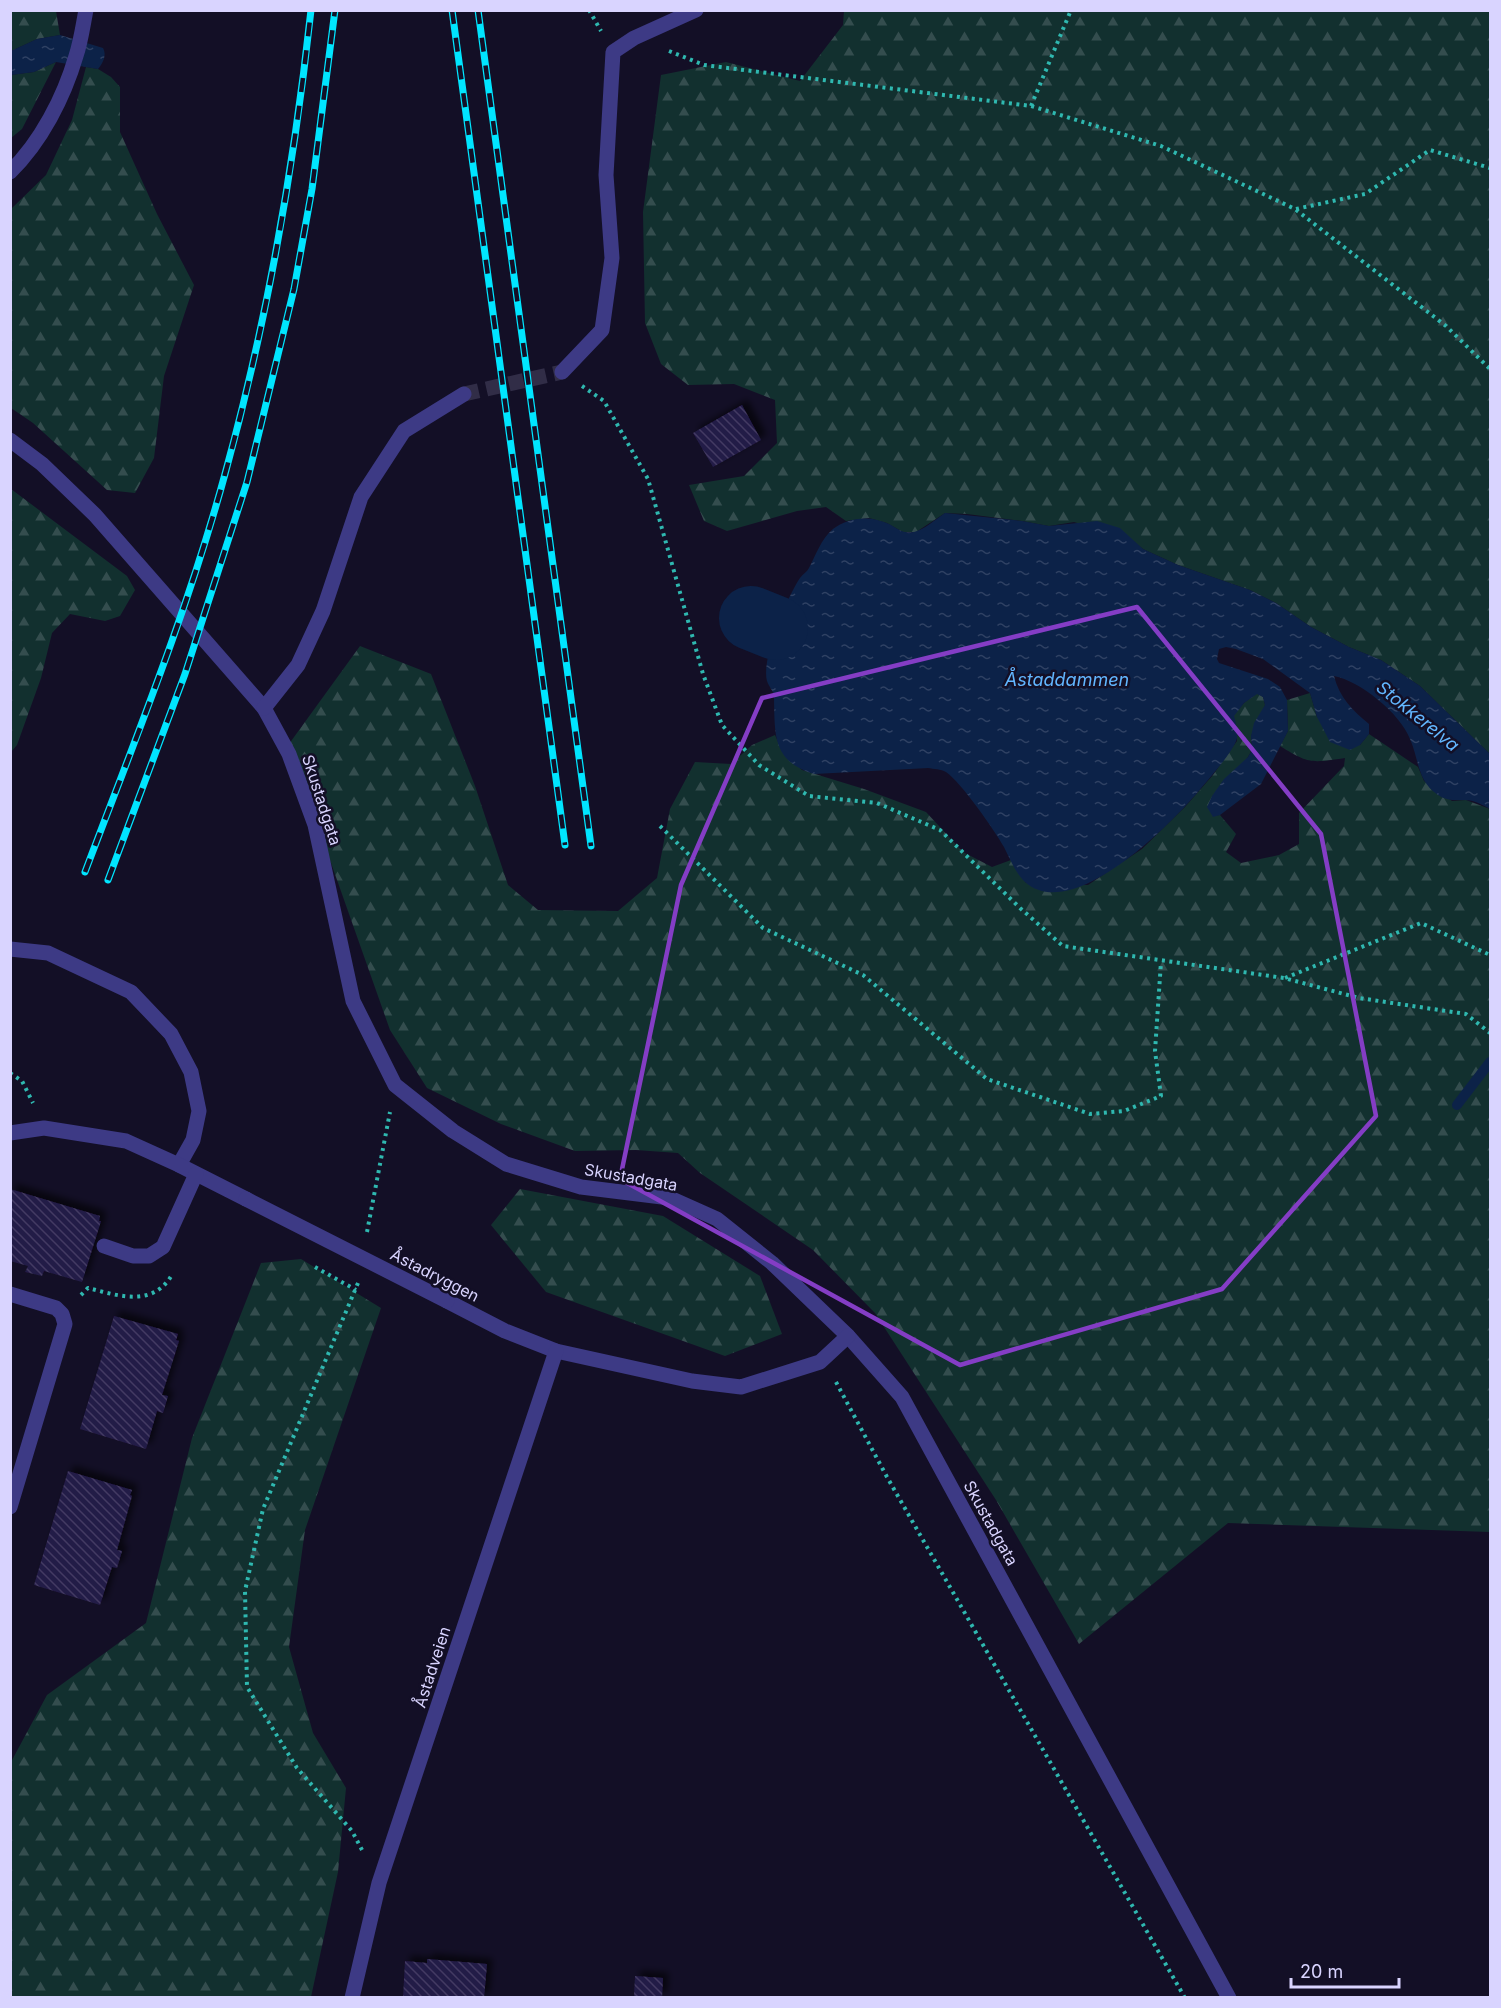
<svg xmlns="http://www.w3.org/2000/svg" width="1501" height="2008" viewBox="0 0 1501 2008" font-family="Inter,sans-serif">
<style>
.forest{fill:url(#forest-firs)}
.water{fill:url(#water-ripples)}
.lines{fill:none;stroke-linecap:round;stroke-linejoin:round}
.stream{stroke:#0c2248;stroke-width:10}
.river{stroke:#0c2248;stroke-width:64}
.building{fill:url(#building-back-hatch);filter:url(#shadow)}
.minor-tunnel{stroke:#312d47;stroke-width:15;stroke-dasharray:15 8;stroke-linecap:butt}
.path{stroke:#2fb8b0;stroke-width:4;stroke-dasharray:3 4.5;stroke-linecap:butt}
.minor{stroke:#3d3a85;stroke-width:15}
.rail-casing{stroke:#00e5ff;stroke-width:7}
.rail{stroke:#130f26;stroke-width:4.5;stroke-dasharray:14;stroke-linecap:butt}
.minor-bridge{stroke:#3d3a85;stroke-width:15}
.marked{fill:none;stroke:#843dc5;stroke-width:4.5;stroke-linejoin:round}
.labels{text-anchor:middle;dominant-baseline:central;stroke-width:5;stroke-linejoin:round;paint-order:stroke}
.street-label{font-size:16px;fill:#d9d4ff;stroke:#130f26}
.water-label{font-size:18px;font-style:italic;fill:#62b6ff;stroke:#130f26}
</style>
<defs>
<pattern id="forest-firs" width="22" height="20" patternUnits="userSpaceOnUse" patternTransform="scale(1.5)"><rect width="22" height="20" fill="#12302f"/><path d="M5 1l3.5 6h-7zM16 11l3.5 6h-7z" fill="#344d4e"/></pattern>
<pattern id="water-ripples" width="26" height="14" patternUnits="userSpaceOnUse" patternTransform="scale(1.5)"><rect width="26" height="14" fill="#0c2248"/><path d="M2 4q2-2 4 0t4 0M15 11q2-2 4 0t4 0" fill="none" stroke="#2f4163"/></pattern>
<pattern id="building-back-hatch" width="6" height="6" patternUnits="userSpaceOnUse" patternTransform="scale(1.5)"><rect width="6" height="6" fill="#241b47"/><path d="M-1 5l2 2M0 0l6 6M5-1l2 2" fill="none" stroke="#433b63"/></pattern>
<filter id="shadow"><feDropShadow dx="5.5" dy="-5.5" stdDeviation="3" flood-color="#0009"/></filter>
</defs>
<rect width="100%" height="100%" fill="#130f26"/>
<g class="forest">
<path d="M11,11h45l4,24 -23,4 -26,12z"/>
<path d="M844,11h646v743l-70,-68 -39,-26 -32,-13 -38,-20 -35,-24 -26,-13 -72,-25 -35,-16 -12,-10 -57,-17 -25,4 -27,-5 -55,-7 -22,-1 -29,19h-13l-16,-9 -18,-5 -23,3 -20,-14 -29,4 -70,20 -23,-10 -15,-36 55,-9 33,-33 -2,-43 -41,-16 -46,1 -27,-21 -16,-41 -2,-111 18,-137 65,-13 74,19 43,-56z"/>
<path d="M56,62l-34,67 -11,9v-63l23,-3z"/>
<path d="M86,67l12,2 13,8 9,10v45l37,82 37,71 -30,91 -10,82 -19,35 -28,-3 -74,-67 -22,-15v-199l35,-34 26,-55z"/>
<path d="M11,489l116,87 8,14 -15,26 -15,5 -35,-7 -18,19 -11,45 -24,67 -6,7z"/>
<path d="M360,646l71,28 44,112 33,99 30,25 80,1 39,-33 13,-69 25,-47 36,2 21,-19 23,-10 7,16 20,19 62,19 62,23 37,40 29,15 19,-7 15,23 62,2 54,-36 43,-42 28,-32 24,-34v-13l-4,-12 11,-13 13,-10 6,4 2,8 -14,31 1,14 -39,66 7,-1 16,19 -10,18 15,11 38,-8 20,-11v-31l45,-47 1,-8c-34,5 -36,6 -65,-12l8,-15 -1,-31 23,-7 7,24 43,28 9,-11 49,33 6,14 28,20 14,-1 24,9v723l-262,-9 -149,121 -83,-144 -121,-187 -62,-63 -113,-77 -22,-20 -42,-3 -61,1 -74,-27 -74,-36 -37,-58 -101,-286z"/>
<path d="M520,1189l143,27 97,60 22,58 -57,22 -179,-64 -55,-67z"/>
<path d="M301,1259l80,49 -76,222 -16,117 24,86 33,55 -8,84 -27,125h-300v-235l36,-67 99,-72 46,-185 69,-175z"/>
</g>
<g class="water">
<path d="M60,35l43,13c4,7 0,15 -5,21l-42,-7 -22,10 -23,3v-24l26,-12z"/>
<path d="M945,513l77,8 27,5 48,-5 23,7 23,21 35,16 72,25 26,13 35,24 38,20 32,13 39,26 70,68v55c-7,-4 -16,-9 -25,-9 -10,0 -18,1 -27,-5 -21,-14 -19,-36 -28,-56 -10,-26 -50,-58 -76,-63 5,21 19,35 35,48v10l-9,11 -10,5 -20,-8 -13,-25 -7,-24 -47,-34 -27,-10 -10,-2 -7,2 -2,10 2,4 49,16 12,8 7,13 1,31 -27,53 -41,31 -7,2 -6,-10 5,-11 12,-17 24,-22 4,-7 -1,-14 3,-13 11,-18 -2,-8 -6,-3 -13,9 -10,13c2,7 4,14 3,22 -2,12 -31,44 -40,55 -28,33 -125,131 -172,89 -9,-8 -15,-23 -21,-35 -9,-16 -43,-65 -58,-75 -5,-3 -12,-3 -18,-4l-114,6c-42,-13 -39,-39 -40,-76 0,-7 -5,-11 -7,-17 -6,-22 20,-84 33,-103 3,-4 7,-6 9,-10 7,-13 12,-29 24,-39 15,-12 38,-14 56,-5 9,5 14,10 25,8 10,-2 22,-13 31,-19z"/>
</g>
<g class="lines">
<path class="stream" d="M1457,1105l33,-43"/>
<path class="river" d="M751,618l25,10"/>
</g>
<g class="building">
<path d="M742,405l19,35 -48,27 -20,-34z"/>
<path d="M10,1189l90,27 -1,5h2l-19,61 -38,-11 -2,5 -17,-4 3,-6 -18,-5z"/>
<path d="M114,1316l64,18 -2,6 3,1 -17,54 6,1 -5,17 -6,-2 -11,38 -66,-20z"/>
<path d="M68,1471l64,19 -2,5 2,1 -15,54 5,1 -5,17 -5,-1 -12,38 -66,-20z"/>
<path d="M427,1959l60,5 -3,34h-81l2,-37 22,2z"/>
<path d="M635,1976l28,2 -1,20 -28,-2z"/>
</g>
<g class="lines">
<path class="minor-tunnel" d="M464,394l98,-22"/>
<g class="path">
<path d="M589,10l12,21"/>
<path d="M669,51l35,14 327,41 130,40 134,63 151,117 44,43"/>
<path d="M1031,106l40,-96"/>
<path d="M1296,209l69,-15 65,-44 60,18"/>
<path d="M582,386l22,15 44,78 55,195 19,51 37,40 50,31 68,7 63,27 80,78 43,38 221,32 75,20 107,16 24,19"/>
<path d="M660,826l103,102 100,47 124,104 103,35 34,-3 37,-15 -6,-45 6,-89"/>
<path d="M1285,978l136,-55 69,32"/>
<path d="M10,1073l12,8 11,22"/>
<path d="M367,1232l23,-120"/>
<path d="M315,1267l41,23"/>
<path d="M358,1283l-95,226 -18,82 2,96 50,81 55,63 10,19"/>
<path d="M81,1295l7,-7c31,8 66,20 85,-15"/>
<path d="M836,1382l51,95 298,521"/>
</g>
<g class="minor">
<path d="M10,172c31,-30 54,-75 66,-116 5,-15 7,-31 10,-46"/>
<path d="M562,372l40,-42 10,-72 -6,-83 7,-123 21,-14 62,-28"/>
<path d="M10,440l32,24 53,51 169,193 25,46 26,71 38,176 42,84 58,46 53,33 75,23 89,11 47,21 55,44 76,73 54,61 327,601"/>
<path d="M264,708l34,-43 25,-54 38,-114 43,-66 60,-37"/>
<path d="M10,949l38,4 83,39 40,42 20,38 8,39 -6,29 -14,25"/>
<path d="M10,1133l34,-5 82,13 53,24 67,34"/>
<path d="M104,1246l29,10h16l14,-9 33,-73"/>
<path d="M10,1294l46,14 6,6 3,10 -55,183"/>
<path d="M447,1301l58,30 51,20 136,30 49,6 79,-25 28,-26"/>
<path d="M352,1998l27,-115 177,-532"/>
</g>
<g class="rail-casing">
<g id="rail">
<path d="M452,10l113,835"/>
<path d="M478,10l113,836"/>
<path d="M85,872c50,-132 103,-262 140,-398 42,-152 69,-307 86,-464"/>
<path d="M108,880l77,-206 62,-192 47,-193 18,-100 23,-179"/>
</g>
</g>
<use href="#rail" class="rail"/>
<path class="minor-bridge" d="M246,1199l201,102"/>
</g>
<path class="marked" d="M1137,607l184,227 55,282 -154,173 -262,76 -340,-186 61,-294 81,-187z"/>
<g class="labels">
<g class="street-label">
<text transform="translate(322 800) rotate(72)">Skustadgata</text>
<text transform="translate(631 1177) rotate(10)">Skustadgata</text>
<text transform="translate(435 1275) rotate(27)">Åstadryggen</text>
<text transform="translate(991 1523) rotate(61)">Skustadgata</text>
<text transform="translate(432 1667) rotate(-72)">Åstadveien</text>
</g>
<g class="water-label">
<text x="1067" y="679">Åstaddammen</text>
<text transform="translate(1418 716) rotate(39)">Stokkerelva</text>
</g>
</g>
<rect width="1501" height="2008" fill="none" stroke="#d9d4ff" stroke-width="24"/>
<path d="M1291 1978v9h108v-9" fill="none" stroke="#d9d4ff" stroke-width="3"/>
<text x="1300" y="1978" font-size="18" fill="#d9d4ff" stroke="#130f26" stroke-width="4.5" paint-order="stroke">20 m</text>
</svg>
